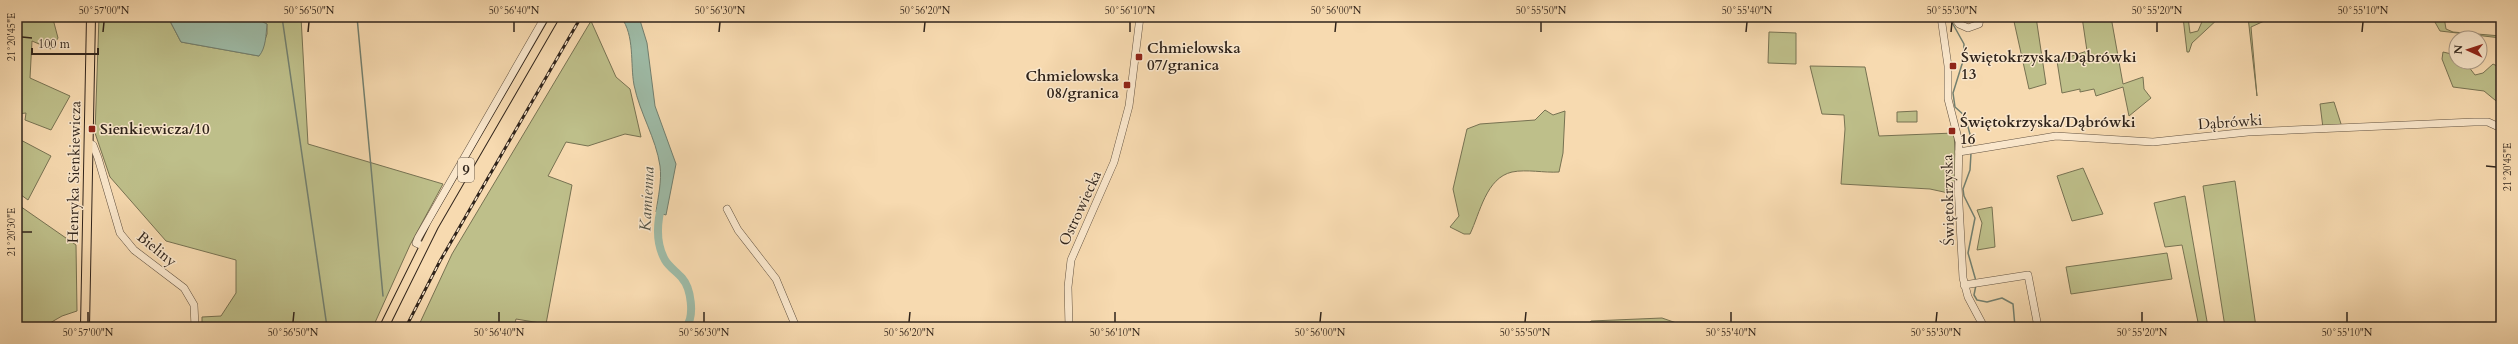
<svg xmlns="http://www.w3.org/2000/svg" width="2518" height="344" viewBox="0 0 2518 344" font-family="Cardo,serif">
<style>
.green{fill:#bebf8a;stroke:#777252}
.water{fill:#9ebba7;stroke:#727f6f}
.lines{fill:none;stroke-linecap:round;stroke-linejoin:round}
.stream{stroke:#727f6f;stroke-width:1.5}
.river{stroke:#9ebba7;stroke-width:8}
.minor-casing{stroke:#625240;stroke-width:8}
.major-casing{stroke:#30241b;stroke-width:10}
.minor{stroke:#fae7cc;stroke-width:7}
.major{stroke:#f7dab0;stroke-width:8}
.rail-casing{stroke:#30241b;stroke-width:3}
.rail{stroke:#fae7cc;stroke-width:1.5;stroke-dasharray:4.5;stroke-linecap:butt}
.ticks{fill:none;stroke:#30241b;stroke-width:1.5}
.poi-dot{fill:#8f2418;stroke:#fae7cc;stroke-width:1.5}
.labels{text-anchor:middle;dominant-baseline:central;stroke-width:3;stroke-linejoin:round;paint-order:stroke}
.shield{fill:#fae7cc;stroke:#6d5e50;stroke-width:1}
.shield-label{font-size:14px;font-weight:bold;fill:#30241b}
.poi-label{font-size:15px;font-weight:bold;fill:#30241b;stroke:#fae7cc;text-anchor:start}
.street-label{font-size:15px;fill:#30241b;stroke:#fae7cc}
.water-label{font-size:16px;font-style:italic;fill:#515145;stroke:#fae7cc}
.neatline{fill:none;stroke:#30241b;stroke-width:1.5}
.ticks-label{font-size:10px;text-anchor:middle;fill:#30241b}
</style>
<rect width="100%" height="100%" fill="#f7dab0"/>
<filter id="stains"><feTurbulence type="fractalNoise" baseFrequency=".005" numOctaves="4"/><feColorMatrix values="0 0 0 0 .2 0 0 0 0 .09 0 0 0 0 .02 0 0 0 .5 -.17"/></filter>
<radialGradient id="worn" r=".72"><stop offset=".6" stop-color="#630" stop-opacity="0"/><stop offset="1" stop-color="#630" stop-opacity=".3"/></radialGradient>
<g class="green">
<path d="M17,17l36,2 5,19 -7,11 -19,-8 -2,37 40,18 -19,34 -26,-10 1,-7 -9,1z"/>
<path d="M99,17h71l1,6 10,19 78,14 8,-22v-10l-25,-7h59l7,127 135,40 -33,61 -37,82h-171v-10l19,-1 15,-23v-33l-70,-19 -56,-64 -15,-44z"/>
<path d="M2013,17h23l10,67 -17,5z"/>
<path d="M2082,17h29l12,67 20,-7 1,12 7,9 -22,18 -6,-29 -27,9 -2,-7 -14,3v-3l-18,4 -5,-32 30,-10z"/>
<path d="M2183,17h5l2,16 8,-2 6,-14h16l-28,26 -3,9h-2z"/>
<path d="M2248,17h25l-22,10 6,69z"/>
<path d="M2432,17h12l2,12 7,3 48,4v2l-61,-7z"/>
<path d="M591,21l25,56 14,12 11,48 -16,-3 -37,12 -22,-4 -18,34 24,9 -26,139 -30,-5 -2,8h-96l34,-73z"/>
<path d="M1769,32l27,1v31l-28,-1z"/>
<path d="M2443,52l13,3v7h9l10,13 8,-2 10,-9 8,4v37l-17,-14 -31,-4 -11,-28z"/>
<path d="M1810,66l55,1 14,69 75,-3 2,36 -3,25 -23,-5 -89,-5 4,-55 -1,-14 -22,-1z"/>
<path d="M2334,102l8,25 -19,1 -3,-24z"/>
<path d="M1545,110l8,5 12,-4 -2,42 -4,19c-15,1 -32,-3 -47,0 -26,6 -32,41 -42,62h-6l-14,-7 9,-11 -6,-27 14,-60 13,-5 55,-4z"/>
<path d="M1917,111v11h-20v-10z"/>
<path d="M17,138l34,18 -23,44 -11,-8z"/>
<path d="M2083,168l20,46 -31,7 -15,-45z"/>
<path d="M2235,181l21,146h-31l-22,-141z"/>
<path d="M2185,196l23,131h-9l-17,-82 -17,2 -11,-44z"/>
<path d="M17,204l59,41 1,66 -15,5 -19,11h-26z"/>
<path d="M1992,207l3,40 -18,3 5,-27 -5,-13z"/>
<path d="M2167,253l5,26 -101,15 -5,-27z"/>
<path d="M1662,318l26,9h-102l5,-6z"/>
</g>
<g class="water">
<path d="M170,17c26,0 74,-6 97,7 -1,10 -1,24 -8,32l-78,-14 -10,-19z"/>
<path d="M621,17h18l8,26 8,63 21,58 -10,51 -10,-3c2,-15 6,-31 4,-46 -4,-28 -20,-52 -26,-81 -4,-22 1,-49 -13,-68z"/>
</g>
<g class="lines">
<g class="stream">
<path d="M282,17l45,310"/>
<path d="M357,17l26,279"/>
<path d="M1949,17l15,27 -1,17 -10,32 2,14 10,9 6,22v10"/>
<path d="M1971,153l-1,17 -7,19 1,7 11,22 -7,35 8,28"/>
<path d="M1976,285l-2,10 3,5 10,2 15,-4 11,6 2,23"/>
</g>
<path class="river" d="M662,204c-5,18 -7,38 3,56 4,7 12,12 17,18 9,10 13,38 4,49"/>
<g class="minor-casing">
<g id="minor">
<path d="M1941,17l7,49v33l11,43 -1,44 5,92 5,19 16,30"/>
<path d="M1954,17l5,7 9,4 11,-4 1,-6"/>
<path d="M89,143l4,2 5,13 22,75 14,17 50,38 10,17 1,22"/>
<path d="M1959,152l97,-16 97,6 95,-10 226,-10h14l13,6"/>
<path d="M727,209l11,21 38,49 20,48"/>
<path d="M423,246l-7,-3 2,-5 127,-221"/>
<path d="M1964,285l64,-10 10,52"/>
<path d="M1069,327l-1,-40 3,-27 43,-98 15,-56 11,-89"/>
</g>
</g>
<g class="major-casing">
<g id="major">
<path d="M85,327l6,-310"/>
<path d="M384,327l50,-101 121,-209"/>
</g>
</g>
<use href="#minor" class="minor"/>
<use href="#major" class="major"/>
<g class="rail-casing">
<path id="rail" d="M406,327l34,-66 141,-244"/>
</g>
<use href="#rail" class="rail"/>
</g>
<path class="ticks" d="M103,32l1,-10M308,32l1,-10M514,32v-10M719,32l1,-10M924,32l1,-10M1130,32v-10M1335,32l1,-10M1541,32v-10M1746,32l1,-10M1951,32l1,-10M2157,32v-10M2362,32l1,-10M22,37l10,1M2486,166l10,1M22,232h10M88,322v-10M293,322l1,-10M499,322v-10M704,322v-10M909,322l1,-10M1115,322v-10M1320,322l1,-10M1525,322l1,-10M1731,322v-10M1936,322l1,-10M2142,322v-10M2347,322v-10"/>
<g class="poi-dot">
<rect x="1135" y="53" width="8" height="8" rx="2"/>
<rect x="1949" y="62" width="8" height="8" rx="2"/>
<rect x="1123" y="81" width="8" height="8" rx="2"/>
<rect x="88" y="125" width="8" height="8" rx="2"/>
<rect x="1948" y="127" width="8" height="8" rx="2"/>
</g>
<g class="labels">
<rect class="shield" x="458" y="158" width="16" height="24" rx="3"/>
<g class="shield-label">
<text x="466" y="170">9</text>
</g>
<g class="poi-label">
<text x="1147" y="48">Chmielowska<tspan x="1147" dy="17">07/granica</tspan></text>
<text x="1961" y="57">Świętokrzyska/Dąbrówki<tspan x="1961" dy="17">13</tspan></text>
<text x="1119" y="76" text-anchor="end">Chmielowska<tspan x="1119" dy="17">08/granica</tspan></text>
<text x="1960" y="122">Świętokrzyska/Dąbrówki<tspan x="1960" dy="17">16</tspan></text>
<text x="100" y="129">Sienkiewicza/10</text>
</g>
<g class="street-label">
<text transform="translate(2230 122) rotate(-4)">Dąbrówki</text>
<text transform="translate(74 172) rotate(-89)">Henryka Sienkiewicza</text>
<text transform="translate(1948 200) rotate(-91)">Świętokrzyska</text>
<text transform="translate(1080 208) rotate(-65)">Ostrowiecka</text>
<text transform="translate(157 249) rotate(39)">Bieliny</text>
</g>
<g class="water-label">
<text transform="translate(647 199) rotate(-87)">Kamienna</text>
</g>
</g>
<rect width="2518" height="344" fill="none" stroke="#f7dab0" stroke-width="44"/>
<g transform="translate(2468 50) rotate(273)"><circle r="19" fill="#fae7cc" stroke="#a99985"/>
<path d="M0-3L7 15L0 10L-7 15Z" fill="#8f2418"/>
<text y="-6" font-size="11" font-weight="bold" text-anchor="middle" fill="#30241b">N</text>
</g>
<path d="M32 48v6h66v-6" fill="none" stroke="#30241b" stroke-width="2"/>
<text x="38" y="48" font-size="12" fill="#30241b" stroke="#fae7cc" stroke-width="3" paint-order="stroke">100 m</text>
<rect x="22" y="22" width="2474" height="300" class="neatline"/>
<g class="ticks-label">
<text x="104" y="14">50°57'00"N</text>
<text x="309" y="14">50°56'50"N</text>
<text x="514" y="14">50°56'40"N</text>
<text x="720" y="14">50°56'30"N</text>
<text x="925" y="14">50°56'20"N</text>
<text x="1130" y="14">50°56'10"N</text>
<text x="1336" y="14">50°56'00"N</text>
<text x="1541" y="14">50°55'50"N</text>
<text x="1747" y="14">50°55'40"N</text>
<text x="1952" y="14">50°55'30"N</text>
<text x="2157" y="14">50°55'20"N</text>
<text x="2363" y="14">50°55'10"N</text>
<text transform="translate(11 37) rotate(-90)" y="4">21°20'45"E</text>
<text transform="translate(2507 167) rotate(-90)" y="4">21°20'45"E</text>
<text transform="translate(11 232) rotate(-90)" y="4">21°20'30"E</text>
<text x="88" y="336">50°57'00"N</text>
<text x="293" y="336">50°56'50"N</text>
<text x="499" y="336">50°56'40"N</text>
<text x="704" y="336">50°56'30"N</text>
<text x="909" y="336">50°56'20"N</text>
<text x="1115" y="336">50°56'10"N</text>
<text x="1320" y="336">50°56'00"N</text>
<text x="1525" y="336">50°55'50"N</text>
<text x="1731" y="336">50°55'40"N</text>
<text x="1936" y="336">50°55'30"N</text>
<text x="2142" y="336">50°55'20"N</text>
<text x="2347" y="336">50°55'10"N</text>
</g>
<rect width="100%" height="100%" filter="url(#stains)"/>
<rect width="100%" height="100%" fill="url(#worn)"/>
</svg>
